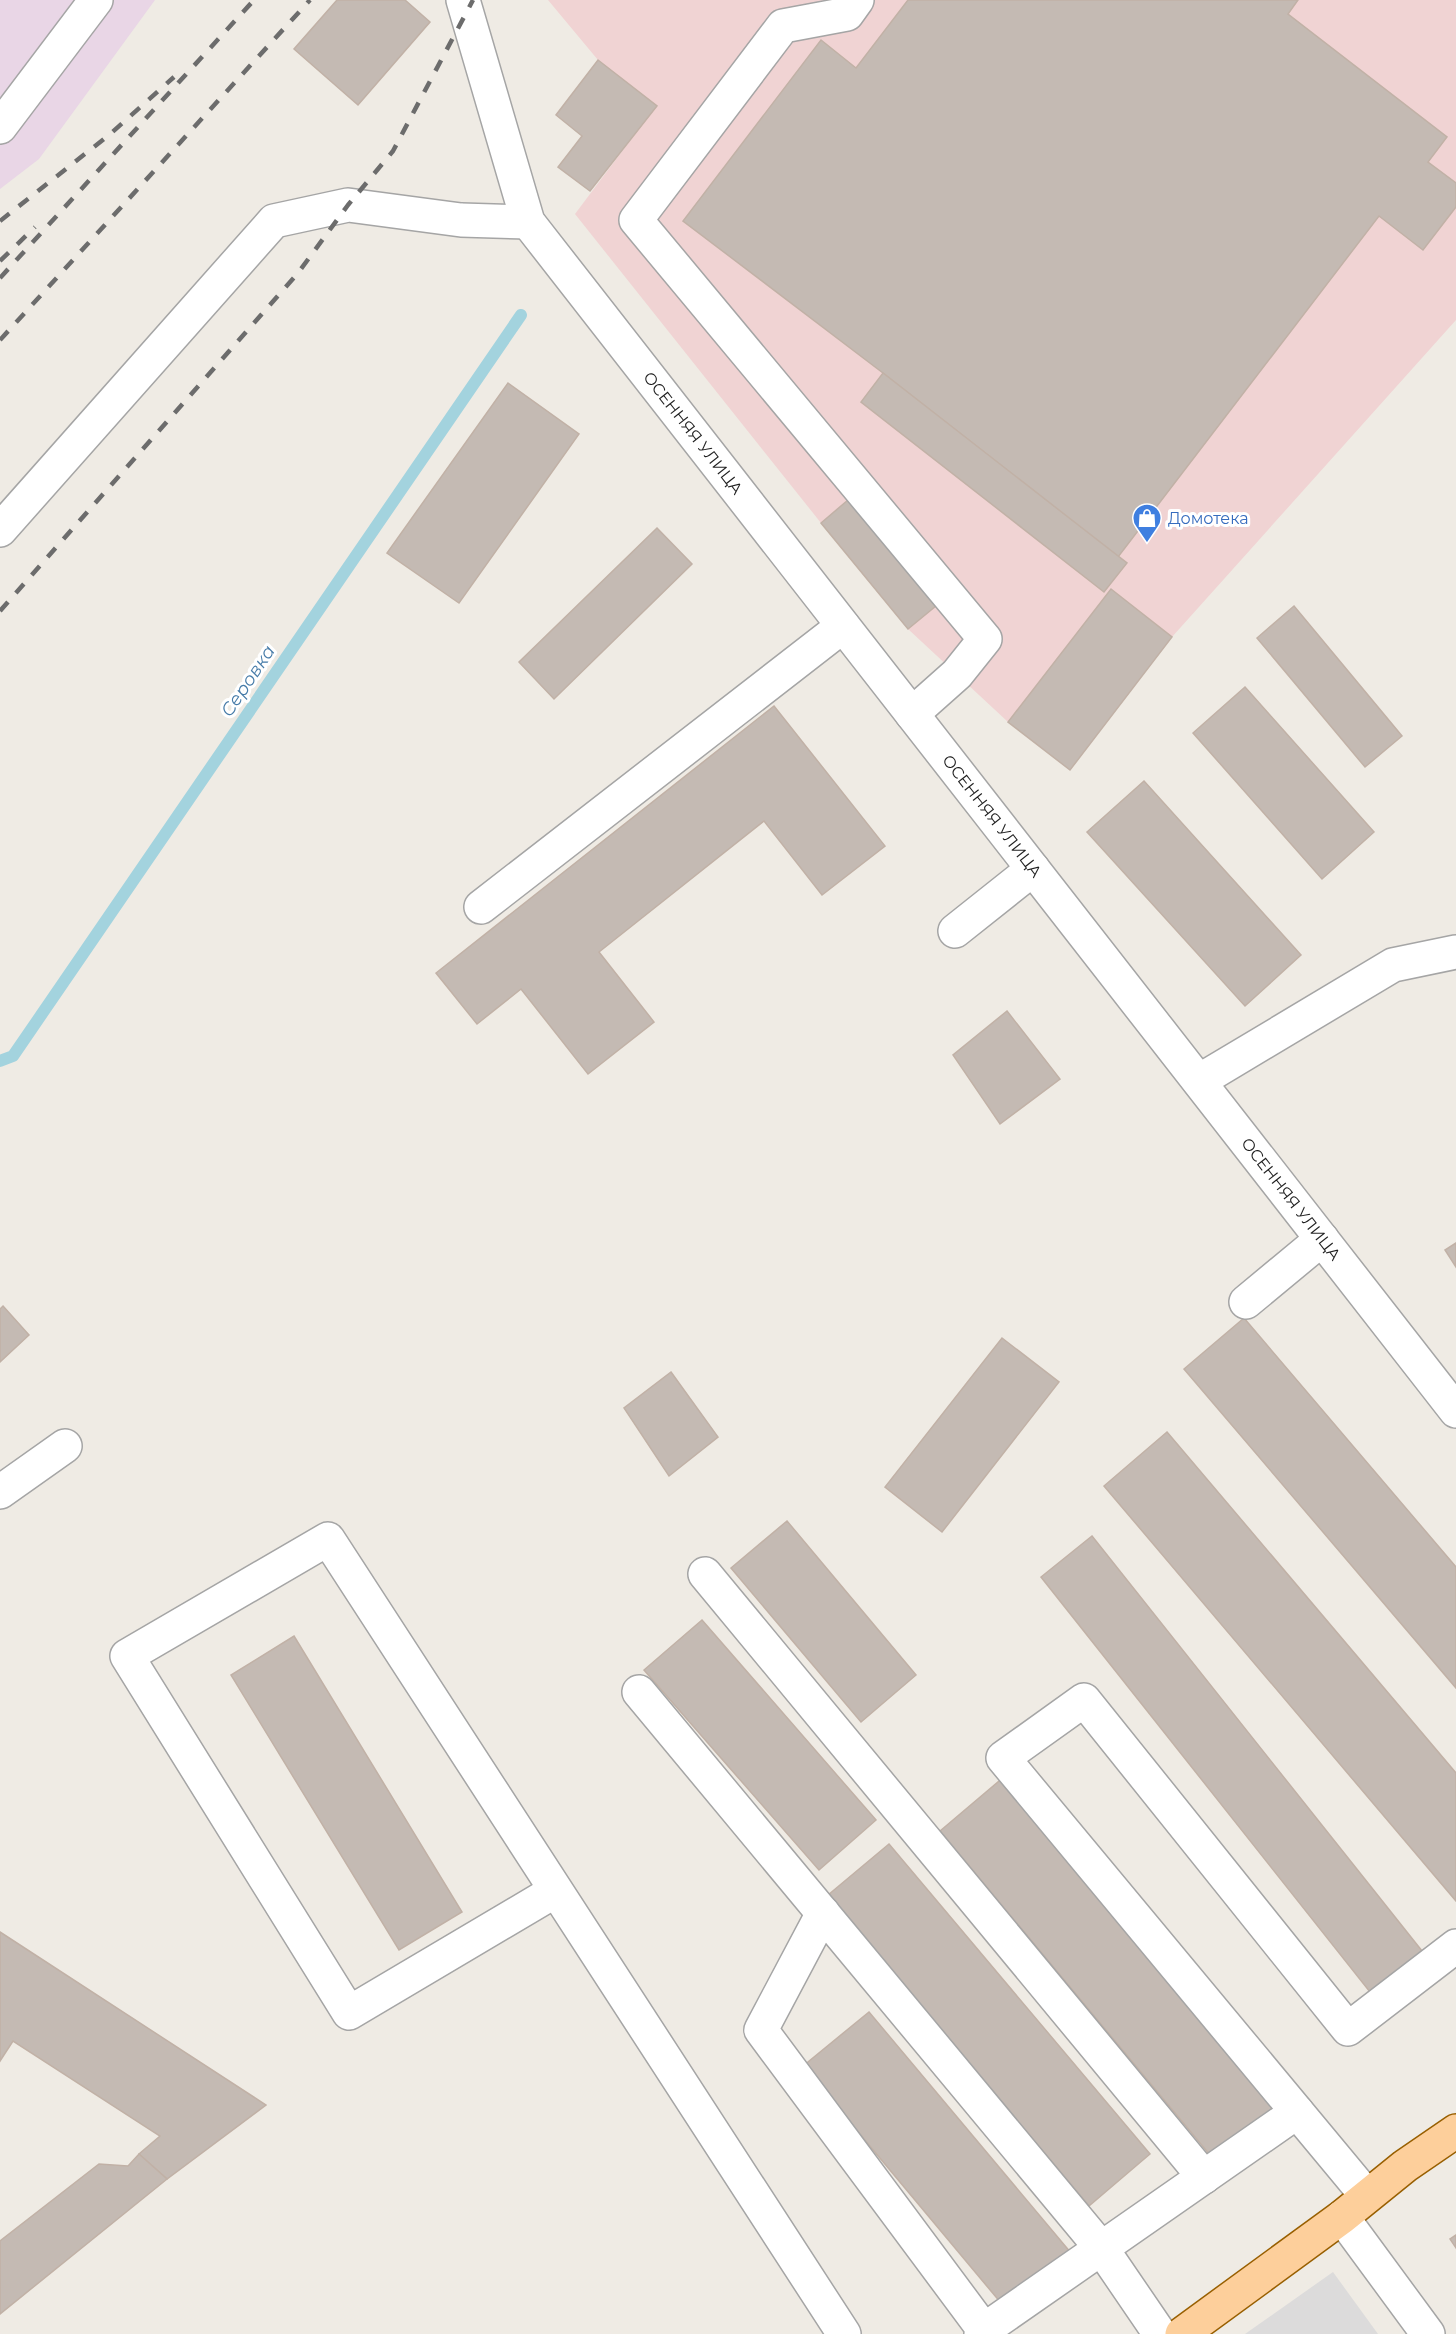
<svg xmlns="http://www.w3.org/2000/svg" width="1456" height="2334" viewBox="0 0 1456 2334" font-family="Montserrat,sans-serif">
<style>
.residential{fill:#dcdbdb}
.commercial{fill:#f0d3d3}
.industrial{fill:#e9d6e6}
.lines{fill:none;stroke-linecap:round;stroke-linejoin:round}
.stream{stroke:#a3d3de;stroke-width:12}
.building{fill:#c4bab3;stroke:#c1b1a6;stroke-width:1.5}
.minor-casing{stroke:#a5a5a5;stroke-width:36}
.major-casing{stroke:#985f00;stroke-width:36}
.minor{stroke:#fff;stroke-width:33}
.major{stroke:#fdcf9b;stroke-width:33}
.rail{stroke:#6c6c6c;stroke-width:4.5;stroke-dasharray:12 12;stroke-linecap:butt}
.labels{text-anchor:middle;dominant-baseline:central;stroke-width:6;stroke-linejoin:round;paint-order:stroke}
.street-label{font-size:16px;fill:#1e1e1e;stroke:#fff}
.shop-label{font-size:16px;fill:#366cbe;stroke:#fff;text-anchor:start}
.water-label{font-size:18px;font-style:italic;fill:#467ba8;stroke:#fff}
</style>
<rect width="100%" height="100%" fill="#efebe4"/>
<path class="residential" d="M1333,2272l45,62h-133z"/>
<path class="commercial" d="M548,0h908v320l-284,317 -102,133 -62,-48 -100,-93 -87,-106 -246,-309 81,-108 -58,-46z"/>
<path class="industrial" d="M0,0h155l-116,159 -39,30z"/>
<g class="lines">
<path class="stream" d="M0,1061l13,-5 508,-741"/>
</g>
<g class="building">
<path d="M337,0h68l25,22 -72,83 -64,-56z"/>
<path d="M908,0h390l-10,14 159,123 -19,25 28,21v24l-33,43 -44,-34 -261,341 -235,-184 -200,-152 138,-181 35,28z"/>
<path d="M598,60l59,46 -67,85 -32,-24 24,-31 -26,-21z"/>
<path d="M883,373l244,190 -23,29 -243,-190z"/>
<path d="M508,383l71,51 -120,169 -72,-50z"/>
<path d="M848,500l88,106 -28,23 -87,-106z"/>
<path d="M657,528l35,36 -138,135 -35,-37z"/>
<path d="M1111,589l61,48 -102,133 -62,-48z"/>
<path d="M1294,606l108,130 -37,31 -108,-129z"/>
<path d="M1245,687l129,145 -52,47 -129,-146z"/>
<path d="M774,706l111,140 -63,49 -58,-74 -165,131 55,70 -66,52 -67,-85 -44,35 -41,-51z"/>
<path d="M1144,781l157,174 -56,51 -158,-174z"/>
<path d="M1007,1011l53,68 -60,45 -47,-69z"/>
<path d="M1456,1243v24l-11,-17z"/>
<path d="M3,1306l26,29 -29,27v-53z"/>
<path d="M1244,1318l212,249v121l-272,-319z"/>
<path d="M1002,1338l57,44 -117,150 -57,-45z"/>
<path d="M671,1372l47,65 -49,39 -45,-68z"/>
<path d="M1167,1432l289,341v128l-352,-415z"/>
<path d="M787,1521l129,154 -55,47 -130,-154z"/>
<path d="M1092,1536l330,415 -52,41 -329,-415z"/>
<path d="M702,1620l174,200 -57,50 -175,-200z"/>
<path d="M294,1636l168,276 -63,38 -168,-275z"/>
<path d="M1005,1776l276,330 -66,55 -275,-330z"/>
<path d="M889,1844l261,310 -61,52 -261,-311z"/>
<path d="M0,1932l266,173 -99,74 -28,-25 21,-18 -147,-95 -13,20z"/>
<path d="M869,2012l202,241 -65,56 -203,-243z"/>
<path d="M139,2154l28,25 -167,135v-73l99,-77 29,2z"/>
<path d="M1456,2235v13l-6,-9z"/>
</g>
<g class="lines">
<g class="minor-casing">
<g id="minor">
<path d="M463,0l65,222 928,1189"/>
<path d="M857,0l-10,14 -64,12 -147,194 349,419 -28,35 -45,40"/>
<path d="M0,127l96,-127"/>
<path d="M0,530l274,-309 74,-16 113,15 67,2"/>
<path d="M481,907l362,-281"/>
<path d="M955,931l78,-62"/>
<path d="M1199,1081l194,-116 63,-13"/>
<path d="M1246,1302l76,-63"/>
<path d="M0,1492l65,-46"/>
<path d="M705,1574l499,603"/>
<path d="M639,1692l463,557 58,85"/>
<path d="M555,1891l-206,122 -222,-357 201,-117 516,795"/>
<path d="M823,1913l-62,117 223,300 -3,4"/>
<path d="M1367,2196l-364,-438 81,-58 264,329 108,-83"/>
<path d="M1342,2217l86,117"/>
<path d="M984,2330l313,-218"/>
</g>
</g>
<g class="major-casing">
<path id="major" d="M1182,2334l160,-117 63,-51 51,-35"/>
</g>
<use href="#minor" class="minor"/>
<use href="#major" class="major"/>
<g class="rail">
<path d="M0,221l109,-86 65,-58"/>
<path d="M0,261l35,-34"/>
<path d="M0,278l254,-278"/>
<path d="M0,340l310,-340"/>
<path d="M0,611l298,-338 50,-68 45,-54 80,-151"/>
</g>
</g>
<defs>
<g id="shop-pin" transform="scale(1.5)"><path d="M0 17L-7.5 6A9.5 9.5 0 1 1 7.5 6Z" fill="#3f7fe0" stroke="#fff"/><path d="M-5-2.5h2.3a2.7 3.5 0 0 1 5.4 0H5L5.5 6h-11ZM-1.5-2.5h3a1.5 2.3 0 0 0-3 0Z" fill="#fff"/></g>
</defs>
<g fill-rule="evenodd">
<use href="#shop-pin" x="1147" y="518"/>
</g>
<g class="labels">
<g class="street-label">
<text transform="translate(693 433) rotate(52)">ОСЕННЯЯ УЛИЦА</text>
<text transform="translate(992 816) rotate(52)">ОСЕННЯЯ УЛИЦА</text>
<text transform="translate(1291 1199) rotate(52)">ОСЕННЯЯ УЛИЦА</text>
</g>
<g class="shop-label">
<text x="1168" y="518">Домотека</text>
</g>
<g class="water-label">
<text transform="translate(248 681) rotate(-56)">Серовка</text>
</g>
</g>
</svg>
